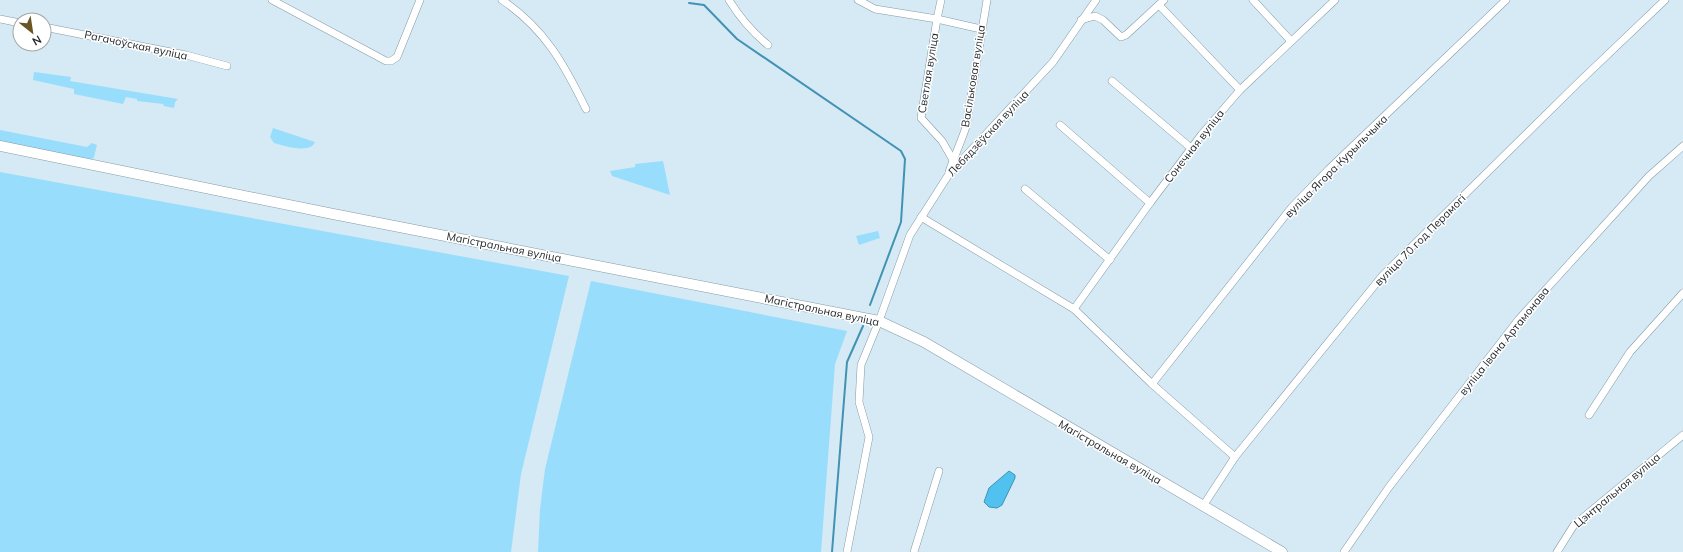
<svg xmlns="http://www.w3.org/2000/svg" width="1683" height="552" viewBox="0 0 1683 552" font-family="Mulish,sans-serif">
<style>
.green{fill:#99ddfc}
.water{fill:#51c2f0;stroke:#4192b3}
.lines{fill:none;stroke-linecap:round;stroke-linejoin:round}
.stream{stroke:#4192b3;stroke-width:2}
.street-casing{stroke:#869aa4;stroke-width:8}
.secondary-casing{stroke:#869aa4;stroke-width:11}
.street{stroke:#fff;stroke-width:7}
.secondary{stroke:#fff;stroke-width:10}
.labels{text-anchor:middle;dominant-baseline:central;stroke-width:3;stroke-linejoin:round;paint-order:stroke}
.street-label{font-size:11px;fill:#1b2226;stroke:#fff}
</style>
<rect width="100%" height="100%" fill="#d5eaf4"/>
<g class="green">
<path d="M34,72l37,5 -1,4 108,18 -3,3 -1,6 -10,-2 -1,-2 -26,-3v-2l-11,-2 -3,7 -49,-10v-5l-41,-9z"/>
<path d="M273,128l42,14c-4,12 -32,4 -41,1l-4,-6z"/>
<path d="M0,130l87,17 5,-4 5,2 -3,12 -4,4 -90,-17z"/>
<path d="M663,161l7,34 -58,-19 -2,-5 25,-4v-3z"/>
<path d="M0,172l569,104 -48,198 -10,78h-511z"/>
<path d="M878,231l2,7 -21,7 -3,-9z"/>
<path d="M591,281l256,50 -12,33 -14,188h-283l2,-43 5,-40z"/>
</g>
<path class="water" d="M1009,471l6,4v3l-13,27 -5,3 -8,-1 -5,-5 5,-14z"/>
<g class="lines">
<g class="stream">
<path d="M689,3l15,2 33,34 164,112 4,8 -4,63 -31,83"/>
<path d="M832,552l15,-190 16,-36"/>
</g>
<g class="street-casing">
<g id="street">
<path d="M272,0l114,61h5l6,-4 23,-57"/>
<path d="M502,0c43,29 62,64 84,109"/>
<path d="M729,0c11,18 23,32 39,45"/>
<path d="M858,0l17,9 62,10 44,10"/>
<path d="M941,0l-4,19 -16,99 21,23 11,19"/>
<path d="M1253,0l38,41"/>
<path d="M1159,5l81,85"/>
<path d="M0,19l20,4"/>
<path d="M1081,20l14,-4 8,4 18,17 5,-2 38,-35"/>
<path d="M44,27l142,28 41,11"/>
<path d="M1112,81l79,67"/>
<path d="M1060,125l90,78"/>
<path d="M949,172c5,-15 12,-30 17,-45l21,-127"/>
<path d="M1025,189l85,71"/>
<path d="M921,217l153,92 78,75 83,73"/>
<path d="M1074,309l76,-106 52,-69 38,-44 95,-90"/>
<path d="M1152,384l140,-177 37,-38 177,-169"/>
<path d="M1589,415l41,-63 53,-59"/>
<path d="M1203,506l32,-49 148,-182 195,-192 87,-83"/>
<path d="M847,552l22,-115 -10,-35 2,-37 18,-44 31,-86 39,-61 104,-112 43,-62"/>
<path d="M914,552l25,-81"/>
<path d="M1344,552l45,-65 130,-168 130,-143 34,-30"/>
<path d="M1557,552l17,-27 109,-90"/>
</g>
</g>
<g class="secondary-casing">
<path id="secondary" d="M0,146l333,68 546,107 45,21 358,210"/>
</g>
<use href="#street" class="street"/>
<use href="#secondary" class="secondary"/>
</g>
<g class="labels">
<g class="street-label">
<text transform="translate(136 45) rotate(12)">Рагачоўская вуліца</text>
<text transform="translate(928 73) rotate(-81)">Светлая вуліца</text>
<text transform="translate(973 76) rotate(-81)">Васільковая вуліца</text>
<text transform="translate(988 133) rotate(-47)">Лебядзёўская вуліца</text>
<text transform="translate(1194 146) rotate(-52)">Сонечная вуліца</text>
<text transform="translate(1336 166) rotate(-45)">вуліца Ягора Курыльчыка</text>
<text transform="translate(1420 240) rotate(-45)">вуліца 70 год Перамогі</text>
<text transform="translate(504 247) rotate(11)">Магістральная вуліца</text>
<text transform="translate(822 310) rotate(12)">Магістральная вуліца</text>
<text transform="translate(1504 341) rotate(-51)">вуліца Івана Артамонава</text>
<text transform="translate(1110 452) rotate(30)">Магістральная вуліца</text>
<text transform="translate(1617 490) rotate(-40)">Цэнтральная вуліца</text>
</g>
</g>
<g transform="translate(32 32) rotate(150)"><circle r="19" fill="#ffffff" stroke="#a4a7a8"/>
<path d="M0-3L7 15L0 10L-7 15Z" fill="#6a5625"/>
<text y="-6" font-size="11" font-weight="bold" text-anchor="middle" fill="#1b2226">N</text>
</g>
</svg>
